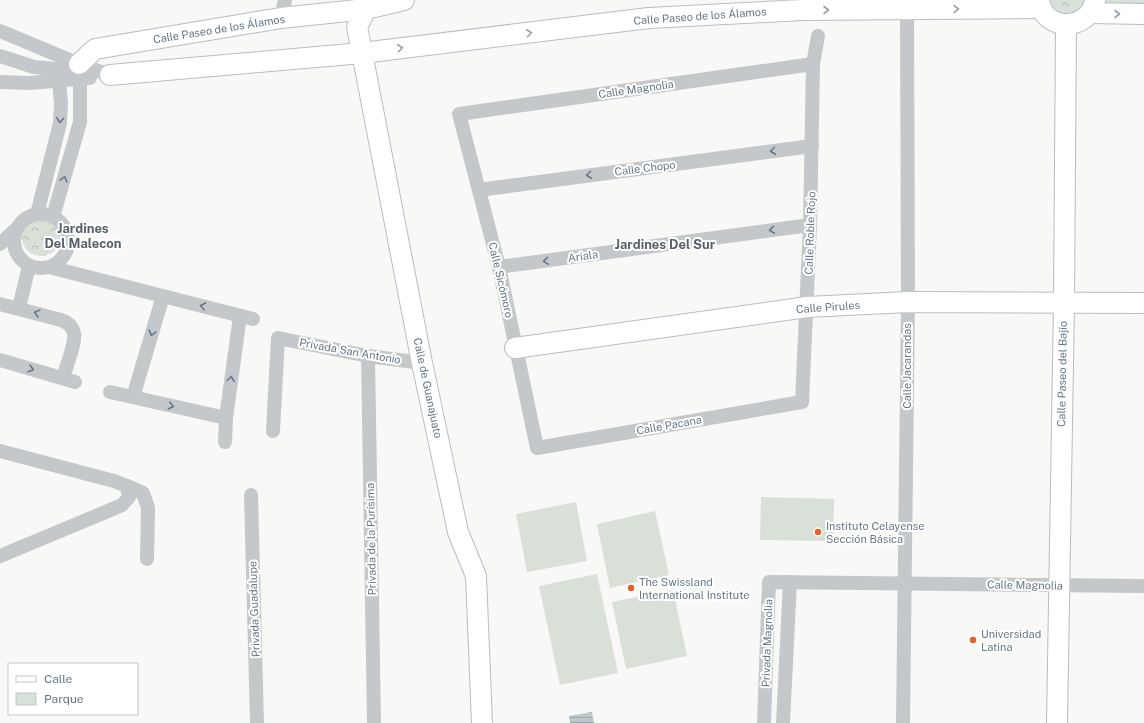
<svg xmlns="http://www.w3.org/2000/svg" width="1144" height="723" viewBox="0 0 1144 723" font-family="'Public Sans',sans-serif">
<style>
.green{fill:#d9e0d7}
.forest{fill:url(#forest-crowns)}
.water{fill:url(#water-rules)}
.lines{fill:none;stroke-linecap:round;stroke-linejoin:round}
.secondary-casing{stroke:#b8bdc2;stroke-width:22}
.street{stroke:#c4c8cb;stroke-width:14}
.secondary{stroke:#fff;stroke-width:20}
.oneway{stroke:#95a0ab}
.oneway2{stroke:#677787}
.poi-dot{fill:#e5612a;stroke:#fff;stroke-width:1.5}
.labels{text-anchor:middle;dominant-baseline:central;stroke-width:4;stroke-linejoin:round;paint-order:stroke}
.street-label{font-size:11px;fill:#677787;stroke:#fff}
.poi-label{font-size:11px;fill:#677787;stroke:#fff;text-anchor:start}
.quarter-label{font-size:13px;font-weight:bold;fill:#55606c;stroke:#fff}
</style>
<defs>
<pattern id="forest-crowns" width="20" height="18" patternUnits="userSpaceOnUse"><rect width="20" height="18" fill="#d9e0d7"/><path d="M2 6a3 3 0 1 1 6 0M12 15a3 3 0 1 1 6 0" fill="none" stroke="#b4bab4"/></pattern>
<pattern id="water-rules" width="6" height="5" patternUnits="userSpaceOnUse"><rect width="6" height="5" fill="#bcc6cb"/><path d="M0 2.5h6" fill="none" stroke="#9da6aa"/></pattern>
</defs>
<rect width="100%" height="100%" fill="#f8f8f6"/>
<g class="green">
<path d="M761,497l73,2 -1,42 -73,-1z"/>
<path d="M576,502l11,59 -60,11 -11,-58z"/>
<path d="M655,511l14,64 -59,13 -13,-64z"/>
<path d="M597,574l21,99 -58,12 -21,-99z"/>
<path d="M673,590l14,66 -61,13 -14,-67z"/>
</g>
<g class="forest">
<path d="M1049,0h38v4l-20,14c-8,-3 -17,-8 -18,-18z"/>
<rect x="1104" y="0" width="40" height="9"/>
<circle cx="41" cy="237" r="19"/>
</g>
<path class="water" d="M592,712l2,11h-24l-1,-7z"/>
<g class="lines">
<g class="secondary-casing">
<g id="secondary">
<path d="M404,0l-38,9 -9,18 65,336 36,169 18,44 6,147"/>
<path d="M1039,0c4,32 51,32 56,0"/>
<path d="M1090,13l54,1"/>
<path d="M79,64l16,-15 186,-31 85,-9"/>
<path d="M110,75l252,-22 287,-35 154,-8 237,-2"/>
<path d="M515,348l292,-41 101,-5 236,1"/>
<path d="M1057,723l7,-420 2,-278"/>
</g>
</g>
<g class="street">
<path d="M281,18l4,-18"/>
<path d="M0,31l79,33 31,11"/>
<path d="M0,56l34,11 53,5"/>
<path d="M813,64l-354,50 40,153 38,181 265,-46 8,-177 3,-161 5,-28"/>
<path d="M0,82l29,1 61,-5"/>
<path d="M479,190l333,-44"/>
<path d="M37,214l23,-91 1,-20 -2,-22"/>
<circle cx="41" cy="241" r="27"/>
<path d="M53,217l27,-95v-42"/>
<path d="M0,244l15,-14"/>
<path d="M49,267l204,52"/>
<path d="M499,267l311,-42"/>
<path d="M0,304l61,16c6,2 11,5 13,13 2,11 -8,33 -11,45"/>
<path d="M19,308l10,-42"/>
<path d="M368,356l6,367"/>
<path d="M0,360l75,22"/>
<path d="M110,392l116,26"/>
<path d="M133,397l30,-101"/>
<path d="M273,431l5,-93 90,18 54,7"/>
<path d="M225,442l1,-24 14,-102"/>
<path d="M0,451l114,30 13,5 2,11 -7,8 -14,6 -108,45"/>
<path d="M127,486l16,7 5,15 -1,51"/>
<path d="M251,495l6,228"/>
<path d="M764,723l5,-141 375,4"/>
<path d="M783,723l7,-141"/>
<path d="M903,723l5,-421 -1,-292"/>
</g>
<use href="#secondary" class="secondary"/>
</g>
<defs><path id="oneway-chevron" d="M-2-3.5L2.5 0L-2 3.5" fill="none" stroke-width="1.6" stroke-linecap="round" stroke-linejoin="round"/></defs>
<g class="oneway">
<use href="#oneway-chevron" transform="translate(956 9) rotate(-1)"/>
<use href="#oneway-chevron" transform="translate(826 10)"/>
<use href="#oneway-chevron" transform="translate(1117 14)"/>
<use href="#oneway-chevron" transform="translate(529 33) rotate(-7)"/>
<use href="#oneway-chevron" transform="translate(400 48) rotate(-7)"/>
</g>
<g class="oneway2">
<use href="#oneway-chevron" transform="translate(60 120) rotate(96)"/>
<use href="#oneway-chevron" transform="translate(773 151) rotate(173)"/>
<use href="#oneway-chevron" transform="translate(589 175) rotate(173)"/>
<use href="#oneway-chevron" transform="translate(64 179) rotate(-74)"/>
<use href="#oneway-chevron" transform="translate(772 230) rotate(172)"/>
<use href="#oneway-chevron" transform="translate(546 261) rotate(172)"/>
<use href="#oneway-chevron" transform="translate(203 306) rotate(-166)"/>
<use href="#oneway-chevron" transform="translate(37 313) rotate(-165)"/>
<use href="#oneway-chevron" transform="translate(152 333) rotate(106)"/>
<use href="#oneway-chevron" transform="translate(31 369) rotate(16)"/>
<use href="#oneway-chevron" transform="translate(231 379) rotate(-82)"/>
<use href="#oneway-chevron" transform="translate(171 406) rotate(12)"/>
</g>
<g class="poi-dot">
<circle cx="818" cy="532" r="4"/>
<circle cx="631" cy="588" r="4"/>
<circle cx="973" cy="640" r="4"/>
</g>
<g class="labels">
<g class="street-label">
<text transform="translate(700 16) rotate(-4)">Calle Paseo de los Álamos</text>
<text transform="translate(219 29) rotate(-9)">Calle Paseo de los Álamos</text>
<text transform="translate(636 89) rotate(-8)">Calle Magnolia</text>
<text transform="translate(645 168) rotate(-7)">Calle Chopo</text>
<text transform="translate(810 233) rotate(-88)">Calle Roble Rojo</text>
<text transform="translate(583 256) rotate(-8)">Ariala</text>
<text transform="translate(501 280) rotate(77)">Calle Sicómoro</text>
<text transform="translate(828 307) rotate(-4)">Calle Pirules</text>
<text transform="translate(350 351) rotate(10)">Privada San Antonio</text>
<text transform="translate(907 366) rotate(-90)">Calle Jacarandas</text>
<text transform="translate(1062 374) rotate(-89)">Calle Paseo del Bajío</text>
<text transform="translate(428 388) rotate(78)">Calle de Guanajuato</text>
<text transform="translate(669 425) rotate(-10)">Calle Pacana</text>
<text transform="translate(371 539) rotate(-91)">Privada de la Purísima</text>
<text transform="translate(1025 585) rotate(1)">Calle Magnolia</text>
<text transform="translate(254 609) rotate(-92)">Privada Guadalupe</text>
<text transform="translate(767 643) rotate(-88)">Privada Magnolia</text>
</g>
<g class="poi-label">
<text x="826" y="526">Instituto Celayense<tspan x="826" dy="13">Sección Básica</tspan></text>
<text x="639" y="582">The Swissland<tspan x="639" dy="13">International Institute</tspan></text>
<text x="981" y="634">Universidad<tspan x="981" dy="13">Latina</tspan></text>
</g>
<g class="quarter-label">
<text x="83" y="228">Jardines<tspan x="83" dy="15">Del Malecon</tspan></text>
<text x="665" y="244">Jardines Del Sur</text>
</g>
</g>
<rect x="8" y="663" width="130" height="52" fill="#ffffff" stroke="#c2c9cf"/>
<rect x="16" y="676" width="20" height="6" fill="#ffffff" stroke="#c2c9cf"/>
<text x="44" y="683" font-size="12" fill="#677787">Calle</text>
<rect x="16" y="693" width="20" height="12" fill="#d9e0d7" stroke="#c2c9cf"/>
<text x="44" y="703" font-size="12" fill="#677787">Parque</text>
</svg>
